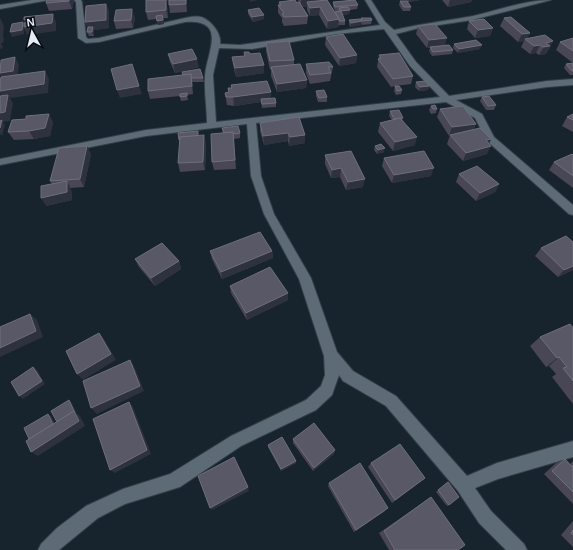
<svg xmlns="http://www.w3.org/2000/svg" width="573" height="550" viewBox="0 0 573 550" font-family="Helvetica,sans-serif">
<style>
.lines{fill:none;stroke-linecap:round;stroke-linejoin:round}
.minor-casing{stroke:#343e46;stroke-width:2}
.minor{fill:#5d6b77;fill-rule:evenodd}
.wall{fill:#494655}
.shaded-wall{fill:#2e313e}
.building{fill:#595866;stroke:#6f6f7c}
</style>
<rect width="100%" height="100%" fill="#18242d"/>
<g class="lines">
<g class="minor-casing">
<g id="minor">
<path d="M32,0h17l-49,9v-4z"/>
<path d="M74,0h7l1,2 4,35 2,2 11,-1 86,-20c5,-1 11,-2 16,-1 10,3 21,17 19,27l20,1 140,-20 -15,-25h6l14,22 9,8c26,-6 52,-9 79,-14 26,-6 52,-16 78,-16l-79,20 -53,8 -23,6 20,28 33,34 98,-15 26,-2v6l-26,2 -91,13 26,14 12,23 79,68v10l-4,-1 -82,-73 -12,-23 -29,-16 -190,21 5,53 13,38 37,64 26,74 16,19 43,25 71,80 30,-13 76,-22v16l-75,22 -23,9 16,23 33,33 3,6h-21l-27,-27 -21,-32 -72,-85 -43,-25 -4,-6 -7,20 -16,15 -75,36 -61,41 -55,17 -27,14 -39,32h-21l3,-6 16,-16 29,-22 37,-17 47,-15 61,-38 75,-36 15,-14 4,-11 -1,-19 -25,-77 -35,-65 -13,-38 -4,-52 -101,12 -146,29v-6l146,-29 61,-7c0,-15 -3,-31 -2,-47 1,-22 24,-57 -20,-54l-86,20 -13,1 -8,-5 -2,-36zM384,29l26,37 30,31 -224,25 -3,-47 6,-27 33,1 85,-15z"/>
</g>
</g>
<use href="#minor" class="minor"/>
</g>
<g class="wall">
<path d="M74,0l-2,9 -23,2 -3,-8z"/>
<path d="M146,0h41v12l-17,1 -1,-8v-4h-3l1,5 1,12h-5l1,6 -6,1 -1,-6 -9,1 -2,-8z"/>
<path d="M298,0h30v1l7,11 4,-1h-4l-2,-5v-4l25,3 -1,4 -7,1 -1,4 -7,1 3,6v4h-6l-1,2 -11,2 -8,-14 -9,1 -3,-6v-3h-5l6,9 -1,8 -23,2 -2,-4v-4l-4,-5v-8h1v-3l20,1z"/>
<path d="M407,0h13l-11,2 -2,-1 4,6 -1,4h-7l-4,-6 1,-4h7z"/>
<path d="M442,0h30l-1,2 -23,5z"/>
<path d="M106,4l3,8v16l-15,2v6h-5l-2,-4 1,-4 -3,-6z"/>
<path d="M248,10l16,9 -11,3 -5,-8z"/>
<path d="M135,17l-2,11 -17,1 -2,-8z"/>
<path d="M361,18l11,2 -1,4 -9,1 -1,-1v1l-11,2 -1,-3v-4h12z"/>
<path d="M504,18l26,15 -3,5 22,12h-1l-2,4 -7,1 -3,-2 -6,1 -9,-7 3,-6 -6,1 -18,-16z"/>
<path d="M469,21l24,7 -3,8 -15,2 -8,-9z"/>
<path d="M418,26l35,24 -1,4 -20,2 -3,-5 1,-3h-3l-11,-14z"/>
<path d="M326,37l31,18 -1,8 -17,3 -14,-21z"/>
<path d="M573,38v25l-17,-13 4,-8z"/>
<path d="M266,43l28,17v5l13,15 -1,8 -29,4 -6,-16v-7l-1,1 -4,-19z"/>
<path d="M454,44l26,5 -22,4 -5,-5z"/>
<path d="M244,52l6,2 14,19 -28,4 -3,-12 -1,-8 12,-1z"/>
<path d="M168,54l31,13 -24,6 -5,-11z"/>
<path d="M379,55l34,21 -2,8 -15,2 6,4 -1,4 -5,1 -2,-4 1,-5 -4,1 -14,-20z"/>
<path d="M573,63v12h-3l-6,-7 2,-4z"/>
<path d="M306,64l27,3 -3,14 -20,3 -4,-11z"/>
<path d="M203,78l1,4h-12l1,12 -6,1 1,5 -7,1 -1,-5 -30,3 -2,-8v-12z"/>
<path d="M416,82l13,4 -1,4 -9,1 -4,-4z"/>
<path d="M228,88l43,4v6l5,5v4l-14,1 -1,-6 -27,4 -7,-1 -2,-12 3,-1z"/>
<path d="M316,91l11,6v5h-9l-2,-6z"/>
<path d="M482,97l14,8 -2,5h-8l-6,-9z"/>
<path d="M431,106l6,3 -1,4 -5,1 -2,-4z"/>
<path d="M440,109l36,15 -2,5 17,10 -2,5 -2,10 -24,7 -16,-17 3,-9 -1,1 -12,-19z"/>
<path d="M390,111l13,7 -1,2 13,25 -22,6 -15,-19 2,-9 12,-3 -3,-4z"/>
<path d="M573,114v18l-11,-6 5,-9z"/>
<path d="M26,119l27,3 -3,14 -16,3 -20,1 -6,-8z"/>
<path d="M260,123l45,12v8l-16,3 -1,-5 -24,4 -4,-14z"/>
<path d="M222,128l18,5v5l-6,1 2,30 -22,1 -2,-8 11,-29z"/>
<path d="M198,136l8,8 -1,26 -25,2 -2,-9 2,-19 -1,-4z"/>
<path d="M375,146l9,6 -7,2 -3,-4z"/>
<path d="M91,154l-7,33 -14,1 1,1 1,11 -26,6 6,-22 -2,-3z"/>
<path d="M325,155l38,32 -17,3 -6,-13 -9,1 -6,-14z"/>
<path d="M573,155v33l-24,-18 5,-8z"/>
<path d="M384,158l47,18 -39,7 -10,-17z"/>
<path d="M459,174l40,10 -4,8 -19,9 -20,-19z"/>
<path d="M573,242v28l-15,7 -23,-21 6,-8z"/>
<path d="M210,251h62l1,7 -51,21 -10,-20z"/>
<path d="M135,259l44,2 2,8 -26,17 -16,-19z"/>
<path d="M230,286l58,7v7l-41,20 -16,-27z"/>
<path d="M573,328v76l-21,-27 4,-3 -7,-8 -3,1 -16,-21 10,-9z"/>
<path d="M293,439l42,11 -1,4 -21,17 -20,-28z"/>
<path d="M268,445l28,18 -15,8 -13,-24z"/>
<path d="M565,459l5,5 3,-3v43l-29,-30 12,-11z"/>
<path d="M371,463l54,15 -33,25 -24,-36z"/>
<path d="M448,482l1,23 -2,1 -11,-14z"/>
<path d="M329,483l56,28 -31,21 -26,-46z"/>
<path d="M431,497l27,53h-69l-10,-17z"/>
<path d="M573,521v26l-12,-12z"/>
</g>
<g class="shaded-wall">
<path d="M69,0h5l-2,9 -3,-8z"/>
<path d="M156,0h16l-6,1 1,5 1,12 -2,-8z"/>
<path d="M186,0h1v12l-1,-8z"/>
<path d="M250,0h8l-8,2z"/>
<path d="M301,0h27v4l-21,-2v5h-6z"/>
<path d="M409,0h11l-11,2z"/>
<path d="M450,0h22l-1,2 -23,5z"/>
<path d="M106,4l3,8v16l-15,2v6l-2,-4 -4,-2 -3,-8z"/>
<path d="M320,7l-1,8 -9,1v-8z"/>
<path d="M132,9l3,8 -2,11 -2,-8z"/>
<path d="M350,10l-1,4 -9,1v-4z"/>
<path d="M53,14l3,8v9l-29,4 -3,-7v6l-12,3 -2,-5 13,-10 2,4h2l-3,-6z"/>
<path d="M264,15v4l-11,3 -1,-5z"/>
<path d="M0,18l4,8 -1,11 1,2 -1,4h-2l2,5 -3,1z"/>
<path d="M339,19l-1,8 -11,2 1,-8z"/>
<path d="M163,20l1,4 -6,1 -1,-4z"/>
<path d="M362,21l-1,4 -11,2 1,-4z"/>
<path d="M493,28l-3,8 -15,2 3,-8z"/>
<path d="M530,33l-3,7 -2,-1 -1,2 -6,1 4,-8z"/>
<path d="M447,38l-2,8 -15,1v1h-3l2,-8z"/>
<path d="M553,41l-4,9h-1l-2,4 -7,1 7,-12z"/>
<path d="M482,45l-2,4 -22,4 1,-4z"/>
<path d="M540,45l-4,8 -6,1 4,-8z"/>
<path d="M357,55l-1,8 -17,3 1,-8z"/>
<path d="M15,57l4,8 -2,14 -13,2 -4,-6v-2z"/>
<path d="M197,59l2,8 -24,6 -2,-9z"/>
<path d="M264,65v8l-28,4 -1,-9z"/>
<path d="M45,71l4,8 -1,14 -38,5 3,5 -3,18 -7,1 2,3 -3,11 -2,-2v-21l3,-14 -3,-6v-2z"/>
<path d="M307,80l-1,8 -29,4v-8z"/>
<path d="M139,86l3,8 -22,4 -3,-8z"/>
<path d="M429,86l-1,4 -9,1 1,-4z"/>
<path d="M271,92v9l-10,-2v3l-27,4 -1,-9z"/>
<path d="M49,114l4,8 -3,14 -16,3 -5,-8z"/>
<path d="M476,124l-4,8 -23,4 3,-9z"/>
<path d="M288,133v8l-24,4 -1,-9z"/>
<path d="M204,135l2,9 -1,26 -2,-8z"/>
<path d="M305,135v8l-16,3 1,-9z"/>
<path d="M417,137l-2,8 -22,6 2,-9z"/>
<path d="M491,139l-3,8 3,-1 -4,8 -24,7 3,-8 20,-13z"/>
<path d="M87,146l4,8 -7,33 -4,-8z"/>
<path d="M385,148l-1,4 -7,2 1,-4z"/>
<path d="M341,168l-1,9 -9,1 1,-8z"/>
<path d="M434,168l-3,8 -39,7 2,-8z"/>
<path d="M365,179l-2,8 -17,3 2,-8z"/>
<path d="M67,181l4,8 1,11 -26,6 -5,-8z"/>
<path d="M499,184l-4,8 -19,9 4,-8z"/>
<path d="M272,251l1,7 -51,21 -1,-7z"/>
<path d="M179,261l2,8 -26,17 -4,-8z"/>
<path d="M573,266v4l-15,7 6,-7z"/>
<path d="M288,293v7l-41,20 -1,-7z"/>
<path d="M30,314l7,6 6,17 -43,20v-9z"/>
<path d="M99,333l5,6 12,21 -33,20 -6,-6z"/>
<path d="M559,357l-10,9 -3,1 11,-9z"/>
<path d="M130,360l4,6 10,25 -47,23 -6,-6z"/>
<path d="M33,367l4,3 8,14 -22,15 -4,-3z"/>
<path d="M69,400l3,3 5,11 3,2 5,10 -47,30 -7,-4 45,-37z"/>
<path d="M129,402l4,5 18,47 -36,19 -5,-3z"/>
<path d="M48,414l3,2 6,12 -23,14z"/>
<path d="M335,450l-1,4 -21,17 1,-3z"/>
<path d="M296,461v2l-15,8v-2z"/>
<path d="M248,487l1,4 -37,19 -2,-2z"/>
</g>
<g class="building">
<path d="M47,0h22v1l-23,2z"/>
<path d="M146,0h20v10l-20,2z"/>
<path d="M169,0h17v4l-17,1z"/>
<path d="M295,0l2,3 2,-1 9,14 -24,1 -2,-3 2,-1 -6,-8h3l-2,-3z"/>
<path d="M327,0l12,19 -11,2 -8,-14 -10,1 -3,-6z"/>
<path d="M355,0l3,5 -23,2 -2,-5z"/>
<path d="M400,1h7l4,6h-7z"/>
<path d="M106,4v16l-21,2 1,-16z"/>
<path d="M348,7l2,3 -10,1 -1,-3z"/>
<path d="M259,8l5,7 -12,2 -4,-7z"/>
<path d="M132,9l-1,11 -17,1 2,-11z"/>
<path d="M341,11l4,10h-6v-2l-4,-7z"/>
<path d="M53,14l-1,9 -28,4v-4l7,-1v-3l-7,1v-3z"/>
<path d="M162,15l1,5 -6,1 -1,-5z"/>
<path d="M511,17l19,16 -8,1 -18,-16z"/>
<path d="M361,18h10l1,2 -10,1z"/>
<path d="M360,19l2,2 -11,2 -2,-3z"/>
<path d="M484,19l9,9 -15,2 -9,-9z"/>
<path d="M23,22l-1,8 -12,2 2,-8z"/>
<path d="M435,24l12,14 -18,2 -11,-14z"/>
<path d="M88,27h5l-1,5h-5z"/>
<path d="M343,34l14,21 -17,3 -14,-21z"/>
<path d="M545,35l8,6 -7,2 4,3 -7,1 -3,-2 -6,1 -9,-7z"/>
<path d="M573,38v13l-13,-9z"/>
<path d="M476,40l6,5 -23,4 -5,-5z"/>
<path d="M289,41l5,19 -24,1 -4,-18z"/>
<path d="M449,45l4,5 -20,2 -3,-5z"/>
<path d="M192,49l5,10 -24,5 -5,-10z"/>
<path d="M244,52h5l1,2 10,-1 4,12 -29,3 -3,-11 13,-1z"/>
<path d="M399,53l14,23 -20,3 -15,-20 3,-1 -2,-3z"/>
<path d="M15,57l-2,14 -13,2 1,-13z"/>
<path d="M329,62l4,5h-5l3,6 -21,2 -4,-11z"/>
<path d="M573,63v8h-1l-6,-7z"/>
<path d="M132,64l7,22 -22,4 -6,-21z"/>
<path d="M300,64l7,16 -30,4 -6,-17z"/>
<path d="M200,69l3,9h-12v-4l-8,1 -1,-3z"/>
<path d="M45,71l-1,13 -44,7v-8l1,-6z"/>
<path d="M191,74l1,12 -44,5v-12z"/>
<path d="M267,81l4,11 -38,5h-7l-1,-4 4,-1 -1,-4h4l-1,-3z"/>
<path d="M426,81l3,5 -9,1 -4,-5z"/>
<path d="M395,86h4l3,4 -5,1z"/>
<path d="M324,90l3,7 -8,1 -3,-7z"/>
<path d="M187,93v3l-7,1v-3z"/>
<path d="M8,95l-3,17 -5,1v-17z"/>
<path d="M489,96l7,9 -8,1 -6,-9z"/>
<path d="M275,98l1,5 -14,1 -1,-5z"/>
<path d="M435,105l2,4h-4l-2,-3z"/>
<path d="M463,106l13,18 -24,3 -12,-18z"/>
<path d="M399,110l4,8 -9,1 -4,-8z"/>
<path d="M49,114l-4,14 -16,3 -21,1 4,-12 14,-1v-3z"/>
<path d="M573,114v6l-6,-3z"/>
<path d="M299,117l6,18 -15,2 -2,-4 -25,3 -3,-13z"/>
<path d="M400,118l17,19 -22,5 -15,-19z"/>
<path d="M2,120l-2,8v-7z"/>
<path d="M238,126l2,7 -7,1v-2l-9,1 -2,-5z"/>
<path d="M480,128l11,11 -5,1 5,6 -25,7 -16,-18z"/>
<path d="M198,131v5l-18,1v3h-1l-1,-7z"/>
<path d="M233,132l2,28 -23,2 -1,-28z"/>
<path d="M204,135l-1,27 -25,1 2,-26z"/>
<path d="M381,144l4,4 -7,2 -3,-4z"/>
<path d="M87,146l-7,33 -30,2 9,-33z"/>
<path d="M351,151l14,28 -17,3 -7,-14 -9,2 -7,-15z"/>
<path d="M424,151l10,17 -40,7 -10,-17z"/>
<path d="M572,154l1,1v21l-19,-14z"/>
<path d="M477,166l22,18 -19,9 -21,-19z"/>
<path d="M67,181v11l-26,6v-12z"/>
<path d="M260,232l12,19 -51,21 -11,-21z"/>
<path d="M566,236l7,6v24l-9,4 -23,-22z"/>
<path d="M162,243l17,18 -28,17 -16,-19z"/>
<path d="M270,267l18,26 -42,20 -16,-27z"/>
<path d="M30,314l6,17 -36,17v-21z"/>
<path d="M570,324l3,4v53l-10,-13 4,-1 -8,-10 -2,1 -17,-21z"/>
<path d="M99,333l12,21 -34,20 -11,-23z"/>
<path d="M130,360l10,26 -49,22 -8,-27z"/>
<path d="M33,367l9,14 -23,15 -8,-14z"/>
<path d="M69,400l5,11 -17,11 -6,-11z"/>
<path d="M129,402l18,48 -37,20 -17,-51z"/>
<path d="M74,411l5,10 -48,31 -5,-11z"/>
<path d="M48,414l5,10 -24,15 -5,-11z"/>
<path d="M314,423l21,27 -21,18 -21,-29z"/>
<path d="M282,437l14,24 -15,8 -13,-24z"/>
<path d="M400,444l25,34 -30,22 -24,-37z"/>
<path d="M234,457l14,30 -38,21 -12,-32z"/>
<path d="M565,459l7,8 1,-2v27l-21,-21z"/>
<path d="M360,463l28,45 -32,22 -27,-47z"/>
<path d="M448,482l11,15 -10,8 -11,-15z"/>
<path d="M431,497l34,48 -7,5h-63l-11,-19z"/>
<path d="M573,530v5l-2,-2z"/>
</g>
<g transform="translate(32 32) rotate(352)" stroke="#070c11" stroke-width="3" paint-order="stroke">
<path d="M0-3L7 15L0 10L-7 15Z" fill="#e4ecf3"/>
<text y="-6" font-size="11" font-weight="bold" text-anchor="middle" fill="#e4ecf3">N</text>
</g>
</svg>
